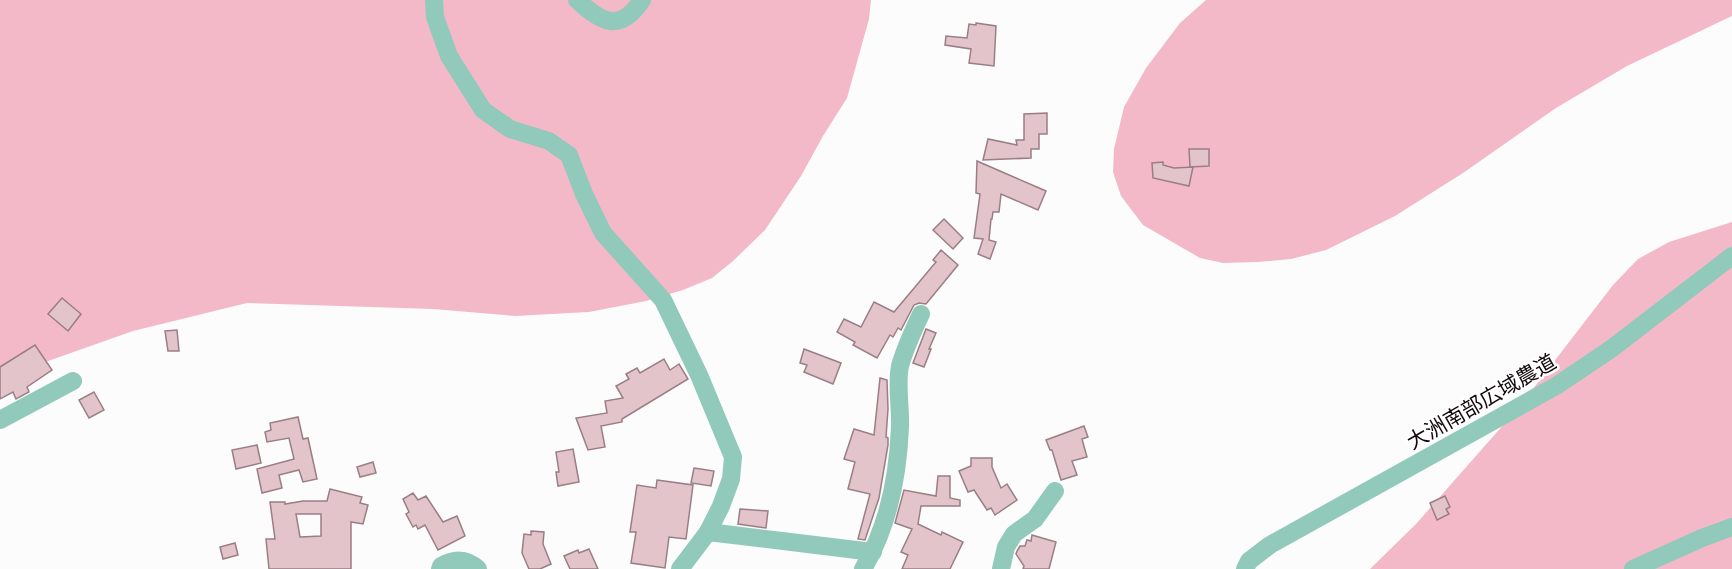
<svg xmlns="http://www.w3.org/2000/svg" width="1732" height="569" viewBox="0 0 1732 569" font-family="'PT Serif','Noto Sans JP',serif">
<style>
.green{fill:#f3b9c8}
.building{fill:#e3c4cb;stroke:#9a7e85;stroke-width:1.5;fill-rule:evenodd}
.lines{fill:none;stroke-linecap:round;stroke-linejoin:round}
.minor{stroke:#91c9bb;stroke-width:18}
.labels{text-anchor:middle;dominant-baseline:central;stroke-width:5;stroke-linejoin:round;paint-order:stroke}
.street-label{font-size:21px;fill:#140a0d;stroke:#fff}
</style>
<rect width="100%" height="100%" fill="#fcfcfc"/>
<g class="green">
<path d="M0,0h871l-2,19 -22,79 -24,38 -22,40 -36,54 -32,31 -21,17 -29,12 -37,11 -57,11 -74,4 -82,-7 -186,-6 -114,28 -133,47z"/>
<path d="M1206,0h526v16l-105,50 -71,42 -93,65 -68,43 -69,34 -35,9 -33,3 -35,1 -23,-5 -57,-33 -22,-29 -8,-24 1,-23 10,-42 22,-39 34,-45z"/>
<path d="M1732,222v347h-362l46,-45 103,-117 94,-122 25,-26 31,-17z"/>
</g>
<g class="building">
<path d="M976,23l20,3 -2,40 -25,-3 2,-14 -26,-4 1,-9 21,2 2,-14 7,1z"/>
<path d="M1047,113v21h-8v15h-8v9l-48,2 5,-21 29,6 -1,-5h8v-26z"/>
<path d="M1189,149h20v17l-19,1z"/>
<path d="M977,161l69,30 -8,19 -37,-16 -2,18h-6l-1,7h-1l-2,21 7,2 -6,17 -12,-5 5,-15 -9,-1 6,-44 -4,-1z"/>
<path d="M1163,162v3l11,3 19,-1 -4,19 -36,-8 -1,-15z"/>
<path d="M944,219l19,19 -10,11 -20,-19z"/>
<path d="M941,250l17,15 -32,39 -7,-1 -5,2 -13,25 -3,-2 -5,9 -3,-2 -13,23 -24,-13 2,-3 -18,-10 7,-13 17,8 13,-25 20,10 42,-50 -3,-2z"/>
<path d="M62,298l19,16 -13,17 -20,-17z"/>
<path d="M926,329l10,4 -7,16h2l-7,18 -11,-4z"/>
<path d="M177,330l2,21h-11l-3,-20z"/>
<path d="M35,345l17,25 -25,17 2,5 -13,7 -3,-7 -13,7v-32z"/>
<path d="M804,349l37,14 -8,21 -29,-12 3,-7 -7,-2z"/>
<path d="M664,359l6,11 9,-6 9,15 -66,40v3l-21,4 4,21 -17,3 -12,-32 31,-5 -2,-12 18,-3 -7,-12 13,-7 -3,-5 11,-6 3,5z"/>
<path d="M880,378l7,2 1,29 -2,28 2,1v7l-9,53 -14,42 -7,-1 12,-45 -22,-5 7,-27 -11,-3 10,-30 20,6z"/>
<path d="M94,392l10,18 -15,8 -10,-18z"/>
<path d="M298,417l5,22 5,-1 9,41 -14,3 -4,-12 -20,5 3,13 -20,5 -5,-24 37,-10 -5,-21 -22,4 -2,-10 6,-2 -1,-7z"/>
<path d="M1084,426l4,11 -6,2 5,18 -15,4 5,14 -16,5 -9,-30h-2l-4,-10z"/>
<path d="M257,445l4,18 -25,6 -4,-19z"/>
<path d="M573,449l6,33 -21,4 -2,-14h3l-3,-20z"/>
<path d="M971,458h21v9l9,21 6,-4 10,16 -22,15 -4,-7 -4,2 -13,-20 -6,2 -9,-21 12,-5z"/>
<path d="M373,462l3,11 -16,4 -3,-10z"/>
<path d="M694,468l20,3 -3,15 -20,-3z"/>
<path d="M938,476h12v22l10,2v6h-39l-3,18 23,11 1,-3 21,10 -13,27h-48l6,-14 -7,-3 11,-23 -17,-6 9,-33 32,6z"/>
<path d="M657,480l36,5 -7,54 -17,-2 -4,31 -34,-5 5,-31h-6l7,-47 19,3z"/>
<path d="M330,489l32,8 -2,6 8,2 -5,19 -12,-2v47h-82l-3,-30h9l-5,-37h15v2l18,-3h24zM296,514h25v22l-21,1z"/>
<path d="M413,493l5,7 8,-4 17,26 14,-6 8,20 -27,14 -13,-25 -7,4 -2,-4 -3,2 -7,-13 3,-2 -6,-13z"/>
<path d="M1445,496l5,11 -4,2 3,5 -12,6 -7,-17z"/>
<path d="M740,509l28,2 -2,17 -28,-4z"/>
<path d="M531,531l13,1 -1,12 8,20 -11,5h-11l-7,-16 2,-19 7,1z"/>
<path d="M1032,535l24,7 -7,27h-26l1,-3 -8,-12 1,-3 3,-5h5l2,-6 4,1z"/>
<path d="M235,543l3,12 -15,4 -3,-12z"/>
<path d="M589,549l9,20h-28l-6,-13 14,-6 1,3z"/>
</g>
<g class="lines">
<g class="minor">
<path d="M434,0l1,17 14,39 34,54 27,19 39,12 20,14 15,39 19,39 60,67 36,75 34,82 -2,22 -10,27 -13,26"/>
<path d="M577,0c25,23 43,33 65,0"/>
<path d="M0,420l73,-39"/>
<path d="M440,569l1,-3c14,-8 25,-8 37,3"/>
<path d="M680,569l28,-37 165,20"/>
<path d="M863,569c25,-42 35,-93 37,-142 1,-19 -4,-42 0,-61 5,-18 13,-35 21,-52"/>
<path d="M1001,569l5,-22 8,-13 21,-15 20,-28"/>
<path d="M1245,569l4,-8 21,-16 286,-159 55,-37 121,-93"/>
<path d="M1633,569l69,-31 30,-11"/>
</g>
</g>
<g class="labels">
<g class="street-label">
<text transform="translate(1481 401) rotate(-30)">大洲南部広域農道</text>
</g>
</g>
</svg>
